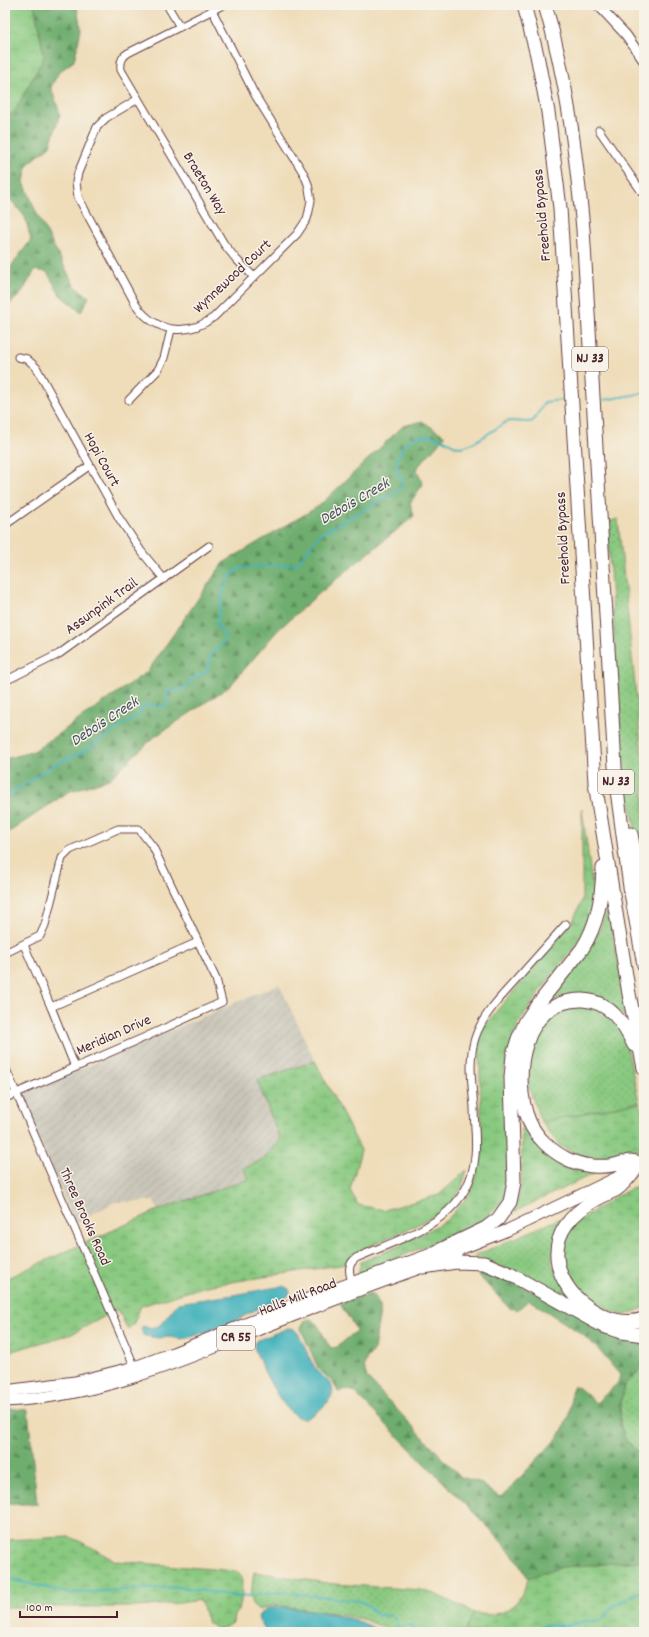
<svg xmlns="http://www.w3.org/2000/svg" width="649" height="1637" viewBox="0 0 649 1637" font-family="Dekko,sans-serif">
<style>
.industrial{fill:url(#industrial-furrows)}
.grass{fill:url(#grass-dots);stroke:#6a7456}
.forest{fill:url(#forest-firs);stroke:#5c664c}
.wetland{fill:url(#wetland-marsh);stroke:#6a7456}
.park{fill:url(#park-crowns);stroke:#6a7456}
.water{fill:#43b2bc;stroke:#466874}
.lines{fill:none;stroke-linecap:round;stroke-linejoin:round}
.stream{stroke:#43b2bc;stroke-width:2}
.minor-casing{stroke:#633c40;stroke-width:9}
.tertiary-casing{stroke:#633c40;stroke-width:11}
.primary-casing{stroke:#633c40;stroke-width:13}
.motorway-casing{stroke:#633c40;stroke-width:15}
.minor{stroke:#fff;stroke-width:7}
.tertiary{stroke:#fff;stroke-width:9}
.primary{stroke:#fff;stroke-width:11}
.motorway{stroke:#fff;stroke-width:13}
.labels{text-anchor:middle;dominant-baseline:central;stroke-width:3;stroke-linejoin:round;paint-order:stroke}
.shield{fill:#f7f3e8;stroke:#7e5f64;stroke-width:1}
.shield-label{font-size:14px;font-weight:bold;fill:#4a1f2b}
.street-label{font-size:15px;fill:#4a1f2b;stroke:#f7f3e8}
.water-label{font-size:16px;font-style:italic;fill:#48525e;stroke:#f7f3e8}
</style>
<defs>
<pattern id="industrial-furrows" width="10" height="10" patternUnits="userSpaceOnUse"><rect width="10" height="10" fill="#c8c4b8"/><path d="M-1 1l2-2M0 10L10 0M9 11l2-2" fill="none" stroke="#ada89e"/></pattern>
<pattern id="grass-dots" width="8" height="8" patternUnits="userSpaceOnUse"><rect width="8" height="8" fill="#89c980"/><path d="M2 2h.1M6 6h.1" fill="none" stroke="#78ac6f" stroke-width="1.8" stroke-linecap="round"/></pattern>
<pattern id="forest-firs" width="22" height="20" patternUnits="userSpaceOnUse"><rect width="22" height="20" fill="#6ead6e"/><path d="M5 1l3.5 6h-7zM16 11l3.5 6h-7z" fill="#5c8c5b"/></pattern>
<pattern id="wetland-marsh" width="20" height="14" patternUnits="userSpaceOnUse"><rect width="20" height="14" fill="#89c980"/><path d="M1 5h8M5 5V1M11 12h8M15 12V8" fill="none" stroke="#78ac6f"/></pattern>
<pattern id="park-crowns" width="20" height="18" patternUnits="userSpaceOnUse"><rect width="20" height="18" fill="#89c980"/><path d="M2 6a3 3 0 1 1 6 0M12 15a3 3 0 1 1 6 0" fill="none" stroke="#78ac6f"/></pattern>
</defs>
<rect width="100%" height="100%" fill="#f7f3e8"/>
<filter id="ink" filterUnits="userSpaceOnUse"><feTurbulence type="fractalNoise" baseFrequency=".025" numOctaves="2"/><feDisplacementMap in="SourceGraphic" scale="8" xChannelSelector="R" yChannelSelector="G"/><feConvolveMatrix kernelMatrix="1 2 1 2 8 2 1 2 1" color-interpolation-filters="sRGB"/></filter>
<filter id="wash" filterUnits="userSpaceOnUse"><feTurbulence type="fractalNoise" baseFrequency=".012" numOctaves="4" result="noise"/><feDisplacementMap in="SourceGraphic" scale="16" xChannelSelector="R" yChannelSelector="G"/><feGaussianBlur stdDeviation="0.9" result="paint"/><feColorMatrix in="noise" values="0 0 0 0 0 0 0 0 0 0 0 0 0 0 0 0 0 1.4 0 .05"/><feComposite in="paint" operator="in"/></filter>
<g filter="url(#wash)">
<rect width="100%" height="100%" fill="#efddba"/>
<path class="industrial" d="M279,984l36,77 -57,20 22,58 -15,19 -22,11 6,10 -91,31 -4,-9 -39,1 -40,21 -55,-128z"/>
<g class="grass">
<path d="M618,519l26,255v101l-22,-115 -15,-238z"/>
<path d="M607,909l24,114 -27,-26 -36,-2 -23,7 52,-66z"/>
<path d="M578,1004l18,2 28,26 15,70 -98,20 -13,-37 2,-38 21,-32z"/>
<path d="M566,1216l-15,47 29,46 -55,-33 -51,-20z"/>
<path d="M644,1366v93l-20,-22 -4,-14v-14l5,-25z"/>
<path d="M254,1572l80,12 87,6 14,4 39,19 -8,19h-74l-27,-12 -24,-6 -67,-9 -15,5 -7,-6 -1,-10z"/>
</g>
<g class="forest">
<path d="M34,5h46l-3,3 4,22 -7,31 -15,11 -8,15 9,27 -10,32 -23,19 -3,17 12,30 38,73 15,12 -8,15 -21,-17 -13,-23 -12,-2 -14,24 -16,14v-20l3,-3 4,-20 19,-25 -6,-23 -18,-22 -2,-9v-70l9,-4 30,-55z"/>
<path d="M422,421l23,15 -29,33 7,15 -13,19 4,13 -98,80 -38,34 -48,56 -77,52 -44,41 -41,13 -63,43v-76l29,-8 114,-80 75,-108 96,-57 84,-80z"/>
<path d="M482,1268l162,73v25l-19,18 -5,25v14l4,14 20,22v102l-81,6 -35,11 -10,-17 -27,-31 -138,-139 -8,-2 -7,3 -4,-8 -16,-16 -17,-39c1,-8 9,-14 15,-6 7,8 8,19 16,25l5,-1 18,-15 1,-3 -16,-25 31,-11 6,6 3,11 -6,40 -7,8 -3,9 3,11 94,99 18,5 19,14 4,1 58,-62 8,-17 3,-15v-10l3,-7 5,2 17,15 22,-20 2,-8 -22,-26 -16,-15 -53,-34 -12,10 -8,-2 -31,-33 -1,-4z"/>
<path d="M5,1408l23,2 9,94h-32z"/>
</g>
<g class="wetland">
<path d="M582,809l13,96 -10,28 -43,56 -24,35 -14,48 6,86 -6,42 -21,21 -125,54 3,-13 38,-16 48,-26 23,-26 12,-38 -3,-124 94,-111 9,-21z"/>
<path d="M315,1061l46,89 -11,40 8,15 26,5 55,-15 28,-25 -6,19 -14,20 -32,17 -49,22 -20,16 -140,22 -65,20 -8,19 -6,4 -9,-20 -46,25 -67,19v-74l153,-69 91,-31 -6,-10 22,-11 15,-19 -23,-59z"/>
<path d="M639,1102l5,16v30l-26,10h-31l-27,-12 -19,-24z"/>
<path d="M522,1119l19,29 20,19 38,4 -85,41 7,-26z"/>
<path d="M644,1182v126l-20,7 -25,-7 -27,-26 -10,-35 13,-24 40,-26z"/>
<path d="M69,1537c17,6 31,16 47,24l120,10 6,6c-1,12 2,30 -8,38l-1,8 -10,5 -6,1 -9,-6 -6,-19 -3,-4 -18,3 -43,4h-133v-67z"/>
<path d="M644,1561v71h-179l9,-19c30,6 46,-6 54,-35l35,-11z"/>
</g>
<path class="park" d="M5,5h29l10,52 -30,55 -9,4z"/>
<g class="water">
<path d="M283,1286l6,3 1,4 -2,3 -26,10 -30,17 -44,15 -8,1 -10,-2 -12,1 -13,-2 -2,-1 -2,-7 2,-2 8,3 9,-4 18,-22 55,-8z"/>
<path d="M288,1328l6,1 4,4c6,11 10,23 16,33 5,8 16,15 18,21 5,12 -18,29 -28,32 -20,-1 -44,-55 -50,-72l1,-4 3,-3z"/>
<path d="M274,1607c37,2 76,7 108,25h-116l-7,-12 -1,-4 7,-6z"/>
</g>
<g class="lines">
<g class="stream">
<path d="M604,400l40,-7"/>
<path d="M5,797l49,-32 30,-14 40,-26 12,-8 5,-5 2,-6c8,-2 14,3 22,0l3,-5 -1,-7 1,-3 18,-3c3,-11 11,-10 19,-16 5,-3 3,-12 6,-17 4,-6 10,-10 14,-14v-5l-9,-12c7,-17 4,-47 25,-56l56,-4 23,-30 80,-44 2,-8c0,-5 -5,-9 -6,-14 0,-4 2,-10 4,-15 8,-18 22,-20 41,-14 6,1 13,8 19,8 13,-1 35,-18 46,-25 8,-3 18,2 27,-1l12,-19 17,-2"/>
<path d="M5,1578l63,15 113,-6 57,10 44,-5 77,9 7,3 12,11 14,1 3,2 3,10 14,-3 4,7"/>
<path d="M556,1626l7,6"/>
<path d="M529,1632l15,-7h24l18,-4h13l6,-4 8,-11 29,-15 2,1"/>
</g>
</g>
</g>
<g filter="url(#ink)">
<g class="lines">
<g class="minor-casing">
<g id="minor">
<path d="M167,5l13,22"/>
<path d="M223,5l-95,48c-7,4 -8,10 -7,17l103,174 12,15 18,18"/>
<path d="M138,99l-32,19 -9,9 -19,46 -2,9 2,15 58,108c20,28 51,32 78,12l83,-83 10,-15 2,-8 2,-11 -3,-16 -4,-10 -49,-79 -43,-85"/>
<path d="M599,130l45,65"/>
<path d="M18,357l9,2 9,8 83,151 22,33 23,28"/>
<path d="M129,400l29,-30 6,-12 7,-28"/>
<path d="M5,525l84,-59"/>
<path d="M5,681l54,-27 150,-108"/>
<path d="M24,945l27,62 147,-65"/>
<path d="M5,953l35,-17 5,-11 17,-67 8,-8 48,-21h21l14,18 63,132 6,23 -79,36 -138,60"/>
<path d="M51,1007l24,60"/>
<path d="M5,1067l131,303"/>
<path d="M352,1282c-3,-10 -5,-17 4,-24 50,-22 114,-38 119,-102 2,-16 -1,-33 -1,-49 -2,-23 -6,-47 1,-69 8,-24 26,-41 42,-59 17,-19 33,-37 49,-55"/>
</g>
</g>
<g class="tertiary-casing">
<path id="tertiary" d="M598,5l28,30 18,26"/>
</g>
<g class="primary-casing">
<g id="primary">
<path d="M5,1391l70,-9 60,-15 38,-14 137,-55 135,-49"/>
<path d="M5,1401c100,-5 181,-42 272,-79 58,-23 117,-45 176,-66l7,-7 48,-19 127,-61"/>
</g>
</g>
<g class="motorway-casing">
<g id="motorway">
<path d="M524,5l13,50 11,57 12,96 35,575 34,211 15,74"/>
<path d="M545,5c22,73 31,149 38,224l33,554 14,104 14,78"/>
<path d="M631,834l13,71"/>
<path d="M634,1045c-11,-22 -24,-44 -52,-45 -60,-1 -71,78 -53,121 7,16 22,30 38,38 14,7 32,9 47,6 5,-1 10,-3 15,-4 5,0 10,2 15,2"/>
<path d="M636,1169c-6,6 -12,15 -19,20 -7,4 -15,7 -22,11 -24,14 -43,35 -37,64 3,16 14,31 26,40 18,14 38,22 60,15"/>
<path d="M438,1251l48,-23 12,-9 12,-17 4,-20 -3,-105 2,-22 5,-16 8,-18 9,-13 47,-59c16,-25 20,-52 21,-81"/>
<path d="M423,1267l33,-5 28,1 26,11 93,52 19,6 22,3"/>
</g>
</g>
<use href="#minor" class="minor"/>
<use href="#tertiary" class="tertiary"/>
<use href="#primary" class="primary"/>
<use href="#motorway" class="motorway"/>
</g>
</g>
<g class="labels">
<g class="shield">
<rect x="572" y="347" width="36" height="24" rx="3"/>
<rect x="598" y="770" width="36" height="24" rx="3"/>
<rect x="217" y="1326" width="38" height="24" rx="3"/>
</g>
<g class="shield-label">
<text x="590" y="359">NJ 33</text>
<text x="616" y="782">NJ 33</text>
<text x="236" y="1338">CR 55</text>
</g>
<g class="street-label">
<text transform="translate(204 184) rotate(59)">Braeton Way</text>
<text transform="translate(543 215) rotate(-95)">Freehold Bypass</text>
<text transform="translate(233 277) rotate(-43)">Wynnewood Court</text>
<text transform="translate(101 460) rotate(61)">Hopi Court</text>
<text transform="translate(564 538) rotate(-93)">Freehold Bypass</text>
<text transform="translate(102 607) rotate(-36)">Assunpink Trail</text>
<text transform="translate(114 1036) rotate(-24)">Meridian Drive</text>
<text transform="translate(84 1217) rotate(66)">Three Brooks Road</text>
<text transform="translate(298 1298) rotate(-21)">Halls Mill Road</text>
</g>
<g class="water-label">
<text transform="translate(355 502) rotate(-30)">Debois Creek</text>
<text transform="translate(105 722) rotate(-33)">Debois Creek</text>
</g>
</g>
<rect width="649" height="1637" fill="none" stroke="#f7f3e8" stroke-width="20"/>
<path d="M20 1611v6h97v-6" fill="none" stroke="#4a1f2b" stroke-width="2"/>
<text x="26" y="1611" font-size="12" fill="#4a1f2b" stroke="#f7f3e8" stroke-width="3" paint-order="stroke">100 m</text>
</svg>
